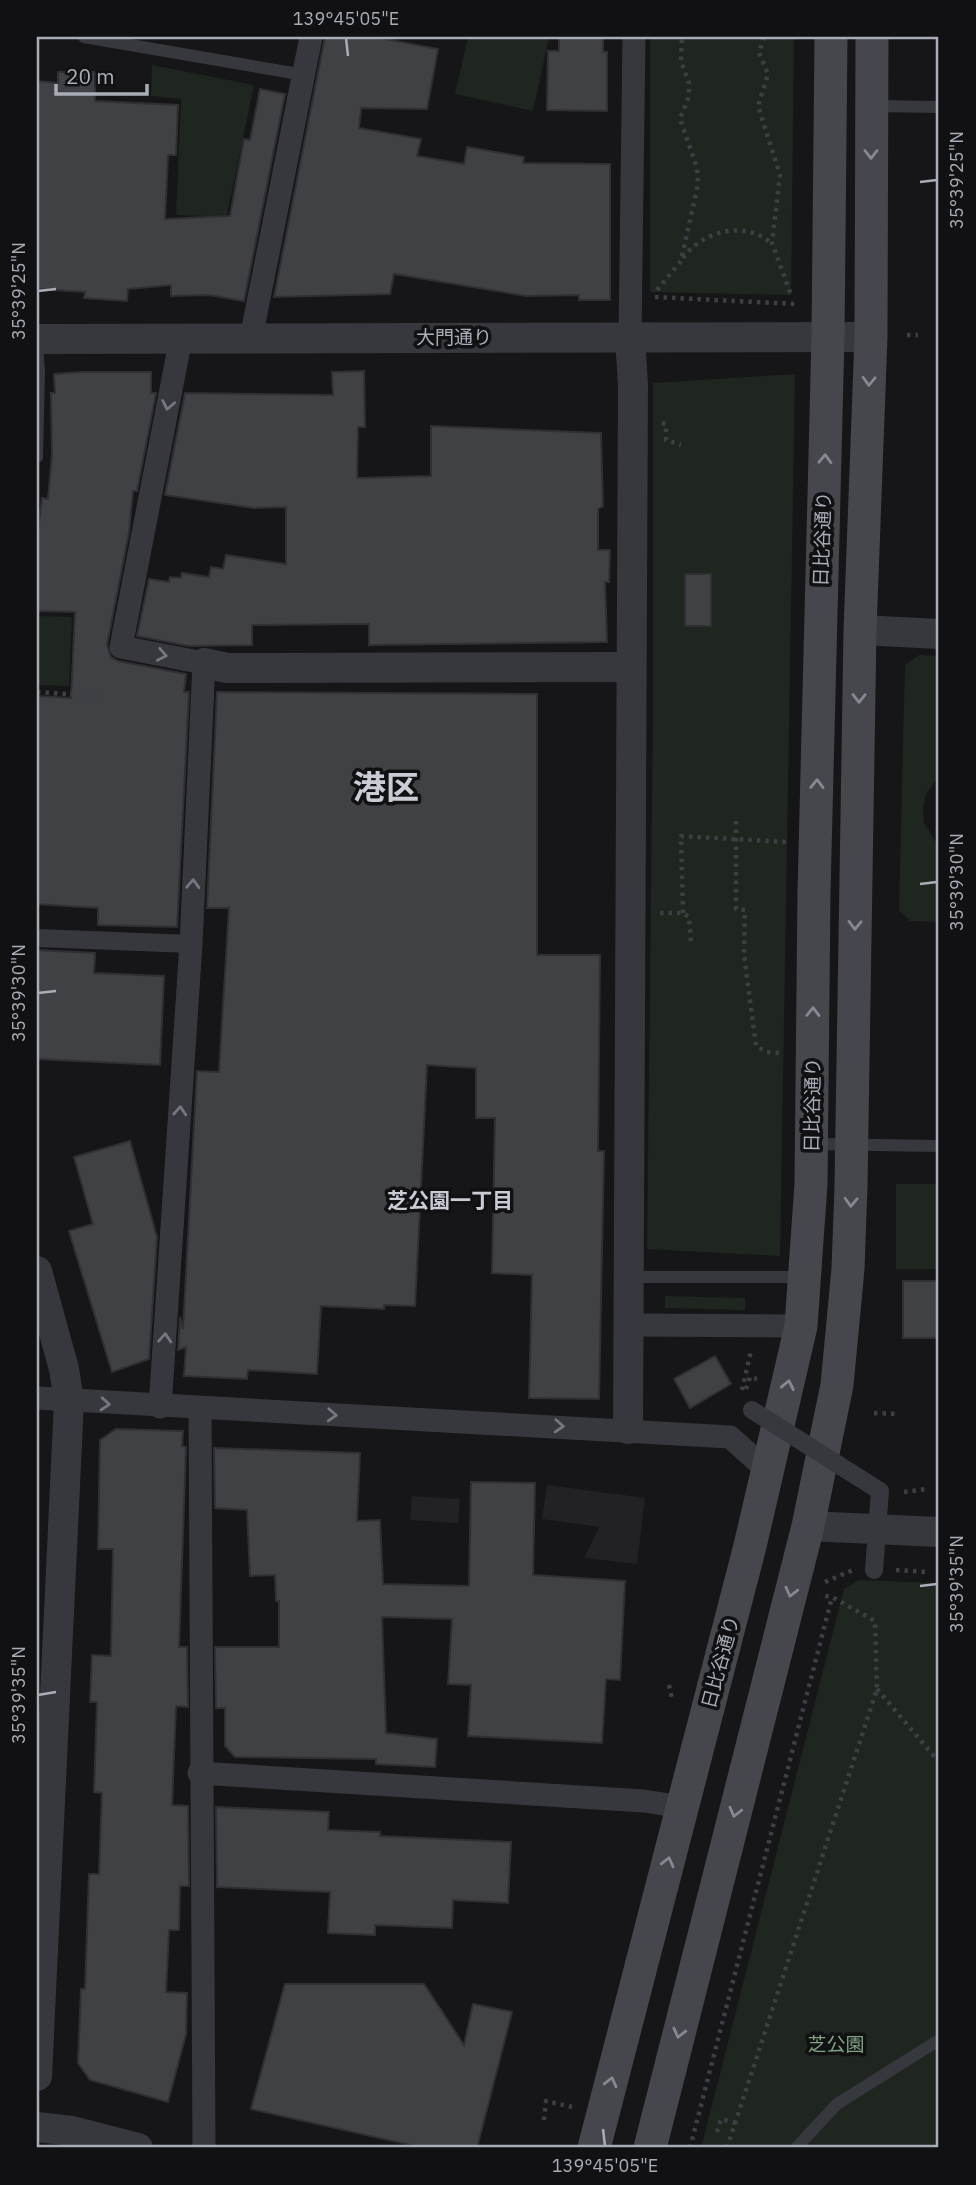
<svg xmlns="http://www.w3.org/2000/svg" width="976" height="2185" viewBox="0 0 976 2185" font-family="'IBM Plex Sans','Noto Sans JP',sans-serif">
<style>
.built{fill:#222225}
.green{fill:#1e261f}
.building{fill:#404145;stroke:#303034;stroke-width:2}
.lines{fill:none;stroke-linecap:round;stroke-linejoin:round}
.path{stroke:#3d3f44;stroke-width:4.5;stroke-dasharray:3.5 5;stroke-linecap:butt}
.service{stroke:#37383d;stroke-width:12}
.pedestrian{stroke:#37383d;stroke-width:18}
.minor{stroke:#37383d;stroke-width:23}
.tertiary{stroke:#37383d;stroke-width:30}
.secondary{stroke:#45474d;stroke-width:33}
.pedestrian-bridge{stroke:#37383d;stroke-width:18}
.oneway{stroke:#858993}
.oneway2{stroke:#757881}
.ticks{fill:none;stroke:#a8adb8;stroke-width:2.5}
.labels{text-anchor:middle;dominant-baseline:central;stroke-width:7;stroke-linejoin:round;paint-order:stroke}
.street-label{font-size:19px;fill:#a8adb8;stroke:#111113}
.park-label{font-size:19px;fill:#7fa381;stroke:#111113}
.neighbourhood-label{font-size:21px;font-weight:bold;fill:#c9ccd4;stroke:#111113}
.town-label{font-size:33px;font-weight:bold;fill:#c9ccd4;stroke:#111113}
.neatline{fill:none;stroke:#a8adb8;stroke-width:2.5}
.ticks-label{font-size:18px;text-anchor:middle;fill:#a8adb8}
</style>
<rect width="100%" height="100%" fill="#161618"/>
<g class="built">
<path d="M547,1485l98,13 -8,66 -53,-6 15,-31 -57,-8z"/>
<path d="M412,1496l48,3 -2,24 -48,-3z"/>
</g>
<g class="green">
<path d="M468,37h81l-16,74 -78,-17z"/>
<path d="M650,37h144l-3,258 -141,-3z"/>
<path d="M152,65l102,20 -30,144 -18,21 -2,-34 -28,-1 5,-116 -30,-3z"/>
<path d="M795,374l-15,882 -133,-7 6,-537v-329z"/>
<path d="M37,616l35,1 -3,69 -32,-1z"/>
<path d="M919,655l20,1v120l-13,18 -3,14 1,15 15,24v75l-29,-1 -11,-11 6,-245z"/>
<rect x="896" y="1184" width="43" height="85"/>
<path d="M665,1296l80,2v12l-80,-2z"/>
<path d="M859,1580l80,3v565h-238l143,-559z"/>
</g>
<g class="building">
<path d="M325,37h50l63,12 -11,60 -66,-1 -2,20 62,11 -4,17 47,8 3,-17 57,10 -1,6 87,1v136h-31v-5l-53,1 -132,-22 -4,20 -116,3z"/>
<path d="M559,37h44v15h4v59l-60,-1 1,-59h11z"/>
<path d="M58,72h37v29l83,4 -2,50h-8l-3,64 65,-3 14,-77 6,1 10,-51 25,5 -41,207 -35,-6 -38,1v-11l-43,4 -1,12 -43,-3 1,-6 -48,-3v-208l21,2z"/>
<path d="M364,371l1,56h-7l-1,51 74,-2v-50l170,7 2,73 -5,3v41h12l-1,32h-4l2,60 -238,3v-21l-117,1v20l-63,1 -52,-10 12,-57 20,3 1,-5 11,1 1,-5 27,4 2,-10 12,2 3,-14 60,9v-57l-32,1 -89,-13 20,-102 148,2 -1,-23z"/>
<path d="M83,372h68v21h5l-19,98h-4l-4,41 -22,113 4,12 7,4 68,13 -2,18h5l-12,235 -79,-2v-17l-61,-4v-208l34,2 4,-86 -38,-1v-72l5,-41 6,1 4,-45 -1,-61h4l-1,-19z"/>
<rect x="685" y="574" width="26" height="52"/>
<path d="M217,692l320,2v261h63l-2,196h6l-5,248 -70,-1 3,-123 -40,-2 3,-155h-19v-50l-49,-3 -12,241 -31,-1v4l-63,-3 -4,68 -69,-4 -1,9 -63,-3 2,-29 -8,3 2,-33 3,12 14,-258 22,1 10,-164h-22z"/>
<path d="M37,950l58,3 -1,20 70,3 -4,89 -123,-6z"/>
<path d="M130,1141l27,96 -8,122 -37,13 -43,-141 24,-7 -19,-67z"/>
<rect x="903" y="1281" width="36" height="57"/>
<path d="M715,1356l16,28 -41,24 -16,-29z"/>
<path d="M116,1429l67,2 -1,15 4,1 -7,200h8l1,60 -12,-1 -4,99 16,1 1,80h-9l-1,44h-10l-3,62 21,1 -1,41 -18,68 -78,-22 -12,-17 3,-74h4l4,-115h10l3,-81 -8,-1 3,-90h-7l2,-47 19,1 2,-107h-15l2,-109z"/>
<path d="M214,1448l146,5 -3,68 23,-1 3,64 86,2 2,-104 64,1 -2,92 92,6 -5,99 -14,-1 -4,64 -134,-7 3,-51 -23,-1 4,-65 -70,-2 4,116 51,6 -2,28 -59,-3v-5l-141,-2 -10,-11v-38h-9l-1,-61h64v-46h-3l-1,-26 -25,1 -3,-66 -32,-2z"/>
<path d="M216,1807l113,5 -1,18 52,2v4l131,6 -3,61 -55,-3 -1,28 -77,-3v10l-47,-2 2,-41 -113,-5z"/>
<path d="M285,1984h139l40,61 9,-41 39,8 -35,136h-53l-173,-39z"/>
</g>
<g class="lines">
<g class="path">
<path d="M764,37l-5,16 9,21 -10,32 22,69 -8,68 19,52"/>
<path d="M683,258c19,-27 62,-38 88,-15"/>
<path d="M657,290l24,-29 17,-77 -1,-16 -17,-49 9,-23v-13l-8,-22 1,-24"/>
<path d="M655,297l140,7"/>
<path d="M907,335h11"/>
<path d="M662,423l4,1v16l15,5"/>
<path d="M37,692l60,4"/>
<path d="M736,821v88l9,1 -1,45 12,91 10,6 15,1"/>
<path d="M660,913h23l6,4 2,26"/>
<path d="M683,913l-2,-77 105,6"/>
<path d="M746,1389l4,-12 7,2"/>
<path d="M742,1390l9,-39"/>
<path d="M874,1413l24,1"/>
<path d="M904,1492l23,-3"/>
<path d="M896,1570l31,2"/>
<path d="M825,1582l28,-12"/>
<path d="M669,1685l3,14"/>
<path d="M877,1689l62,73"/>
<path d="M544,2120l2,-19 26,6"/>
<path d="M717,2132l4,-13 15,4"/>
<path d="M690,2148l142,-551"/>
<path d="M727,2148l150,-459 -2,-68 -43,-24 -12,-2"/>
</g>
<g class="service">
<path d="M84,37l220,38"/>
<path d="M873,106l66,1"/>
<path d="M37,346l2,25 -2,86"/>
<path d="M812,1144l127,2"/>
<path d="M627,1277h175"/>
<path d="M796,2148l41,-44 102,-64"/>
</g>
<path class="pedestrian" d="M37,938l154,6"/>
<g class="minor">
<path d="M630,336l4,-299"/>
<path d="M251,338l60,-301"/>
<path d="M628,1325l173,1"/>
<path d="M37,1398l693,39 39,35"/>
<path d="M160,1407l31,-463 13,-281 -83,-16 60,-309"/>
<path d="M200,1409l4,739"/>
<path d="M199,1773l445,28 38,6"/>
</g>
<g class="tertiary">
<path d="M37,339l834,-2"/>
<path d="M860,630l79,4"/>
<path d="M204,663l23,5 404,-1"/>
<path d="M37,1271l27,98 5,32 -32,675"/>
<path d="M628,1429l5,-1043 -3,-50"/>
<path d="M808,1526l131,6"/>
<path d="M37,2127l35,4 66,17"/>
</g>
<g class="secondary">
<path d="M594,2148l156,-602 51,-220 10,-142 3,-292 14,-556 3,-299"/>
<path d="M650,2148l158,-622 29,-141 11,-116 3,-83 9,-556 11,-293 1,-300"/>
</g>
<path class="pedestrian-bridge" d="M752,1410l128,81 -6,79"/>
</g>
<defs><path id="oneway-chevron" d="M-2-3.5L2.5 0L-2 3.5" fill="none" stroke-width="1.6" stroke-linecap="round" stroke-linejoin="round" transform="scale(1.75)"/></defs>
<g class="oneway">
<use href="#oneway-chevron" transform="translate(871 154) rotate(90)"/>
<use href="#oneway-chevron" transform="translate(869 381) rotate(92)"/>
<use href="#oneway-chevron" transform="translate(825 459) rotate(-88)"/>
<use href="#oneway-chevron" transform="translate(859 698) rotate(91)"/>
<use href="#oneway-chevron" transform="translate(817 784) rotate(-89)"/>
<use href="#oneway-chevron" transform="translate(855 925) rotate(91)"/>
<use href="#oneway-chevron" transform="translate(813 1012) rotate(-89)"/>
<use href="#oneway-chevron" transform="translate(851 1202) rotate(92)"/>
<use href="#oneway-chevron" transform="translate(788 1385) rotate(-78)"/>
<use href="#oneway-chevron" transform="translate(791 1592) rotate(104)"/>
<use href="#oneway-chevron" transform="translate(735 1812) rotate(104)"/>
<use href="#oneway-chevron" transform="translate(668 1862) rotate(-76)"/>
<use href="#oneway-chevron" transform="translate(679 2033) rotate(104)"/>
<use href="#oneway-chevron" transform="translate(611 2082) rotate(-76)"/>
</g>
<g class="oneway2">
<use href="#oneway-chevron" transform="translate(168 405) rotate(101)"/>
<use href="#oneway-chevron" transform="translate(162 655) rotate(11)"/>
<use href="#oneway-chevron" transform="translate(193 884) rotate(-87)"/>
<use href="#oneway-chevron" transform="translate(180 1111) rotate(-86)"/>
<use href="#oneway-chevron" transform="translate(165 1338) rotate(-86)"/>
<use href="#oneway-chevron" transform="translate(105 1404) rotate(4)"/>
<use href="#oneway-chevron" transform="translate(332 1415) rotate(3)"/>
<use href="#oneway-chevron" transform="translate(559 1426) rotate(3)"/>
</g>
<path class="ticks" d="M346,38l2,18M920,182l17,-2M38,291l18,-2M920,884l17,-2M38,993l18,-2M920,1586l17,-2M38,1695l18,-3M603,2129l2,17"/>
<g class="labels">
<g class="street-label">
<text x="454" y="337">大門通り</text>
<text transform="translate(822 539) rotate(-88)">日比谷通り</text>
<text transform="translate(812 1105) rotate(-89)">日比谷通り</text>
<text transform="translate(720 1662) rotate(-75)">日比谷通り</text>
</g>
<g class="park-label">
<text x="836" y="2044">芝公園</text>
</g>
<g class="neighbourhood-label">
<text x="450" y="1200">芝公園一丁目</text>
</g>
<g class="town-label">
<text x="386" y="786">港区</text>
</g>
</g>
<rect width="976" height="2185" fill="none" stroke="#111113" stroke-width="77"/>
<path d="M56 84v10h91v-10" fill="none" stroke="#a8adb8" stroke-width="3.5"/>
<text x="66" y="84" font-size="21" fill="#a8adb8" stroke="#111113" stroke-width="5" paint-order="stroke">20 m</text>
<rect x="38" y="38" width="899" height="2108" class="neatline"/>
<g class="ticks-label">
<text x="346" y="25">139°45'05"E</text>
<text transform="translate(957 180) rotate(-90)" y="6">35°39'25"N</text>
<text transform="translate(19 291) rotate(-90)" y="6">35°39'25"N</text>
<text transform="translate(957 882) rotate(-90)" y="6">35°39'30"N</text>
<text transform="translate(19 993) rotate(-90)" y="6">35°39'30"N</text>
<text transform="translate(957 1584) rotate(-90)" y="6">35°39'35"N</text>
<text transform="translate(19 1695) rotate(-90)" y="6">35°39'35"N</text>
<text x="605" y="2172">139°45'05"E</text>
</g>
</svg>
